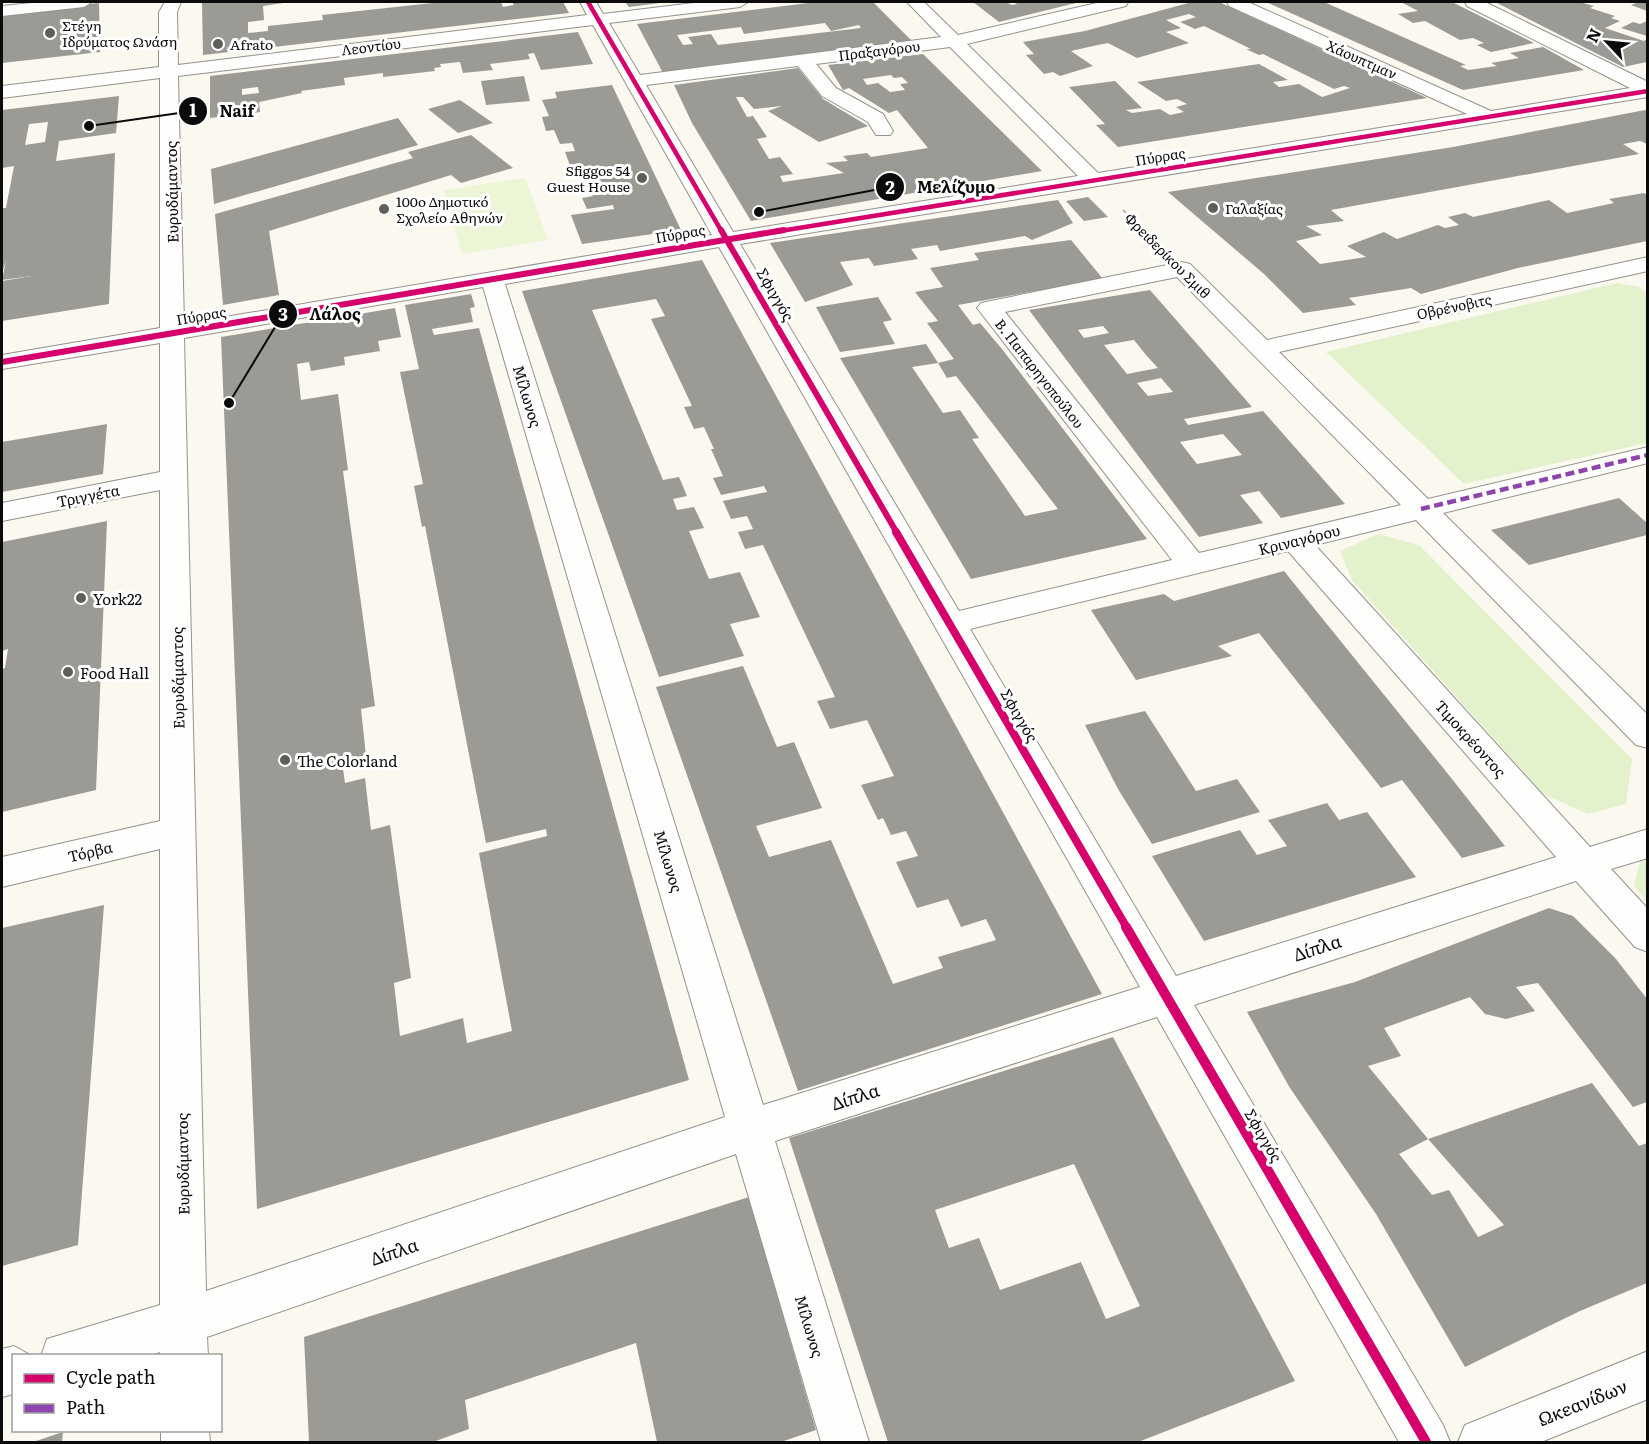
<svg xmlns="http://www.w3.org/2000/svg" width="1649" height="1444" viewBox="0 0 1649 1444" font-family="Literata,serif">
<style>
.green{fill:#e3f1cd}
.pitch{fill:#edf5d7}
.building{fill:#9c9a95;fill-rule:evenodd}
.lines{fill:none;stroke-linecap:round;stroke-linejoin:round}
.minor-casing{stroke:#93928e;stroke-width:2}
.path-far1{stroke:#b7b7b5;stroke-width:2;stroke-dasharray:4 1.5;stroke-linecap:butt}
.path{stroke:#b7b7b5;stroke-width:3;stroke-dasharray:4.5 2;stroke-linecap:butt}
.minor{fill:#fefefd;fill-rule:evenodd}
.quiet{stroke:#8e44ad;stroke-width:4.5;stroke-dasharray:9 4.5;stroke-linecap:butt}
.cycleway-far3-casing{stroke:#fff;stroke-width:7}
.cycleway-far2-casing{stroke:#fff;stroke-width:9}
.cycleway-far1-casing{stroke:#fff;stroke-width:11}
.cycleway-casing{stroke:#fff;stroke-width:14}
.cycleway-far3{stroke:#d6006c;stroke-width:4.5}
.cycleway-far2{stroke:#d6006c;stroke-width:6}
.cycleway-far1{stroke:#d6006c;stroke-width:8}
.cycleway{stroke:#d6006c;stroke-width:10}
.poi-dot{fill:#5f5e5b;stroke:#fff;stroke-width:2}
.labels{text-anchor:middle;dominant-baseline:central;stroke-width:6;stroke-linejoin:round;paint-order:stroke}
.far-poi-label{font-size:14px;fill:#0b0b0b;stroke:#fff;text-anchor:start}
.far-street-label{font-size:14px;fill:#0b0b0b;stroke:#fff}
.street-label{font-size:15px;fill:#0b0b0b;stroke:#fff}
.poi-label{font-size:15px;fill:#0b0b0b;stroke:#fff;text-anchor:start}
.near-street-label{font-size:18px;fill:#0b0b0b;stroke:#fff}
.leader{fill:none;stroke:#0b0b0b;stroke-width:2}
.callout-dot{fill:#0b0b0b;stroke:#fff;stroke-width:2}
.mark-label{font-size:18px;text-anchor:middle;font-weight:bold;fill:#fff}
.callout-label{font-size:16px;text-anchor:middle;font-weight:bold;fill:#0b0b0b;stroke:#fff;stroke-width:6;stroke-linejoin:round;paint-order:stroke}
</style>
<rect width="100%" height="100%" fill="#faf8ef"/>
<g class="green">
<path d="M1617,283l22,4 8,6v150l-183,41 -138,-132z"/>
<path d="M1378,534l41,11 213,214 -6,45 -38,10 -45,-20 -191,-214 -12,-29z"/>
<path d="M1647,855v47l-13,-16 7,-29z"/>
</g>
<path class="pitch" d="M525,178l23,62 -86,14 -18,-64z"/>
<g class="building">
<path d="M202,2h88l-27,4 1,14 -16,2v11l20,-2v-5l55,-6 -1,-5 120,-13h59l2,5 11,-2 -2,-3h51l6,11 -366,42z"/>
<path d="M625,2h35v1l-31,4z"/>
<path d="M816,2h57l39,39 -249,32 -26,-49zM825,23l6,8 28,-6 2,3 -143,17 -7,-11 -23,3 5,7 -10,1 -6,-10 64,-8 3,7z"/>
<path d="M973,2h33l6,3 5,-1 -4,-2h67l-81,20z"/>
<path d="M1192,2h27l208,96 -309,49 -22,-22 9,-1 -36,-37 46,-6 27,27 -16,2 6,3 28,-4 10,6 14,-3 -8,-5 11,-3 -10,-5 -11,2 -29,-19 122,-18 29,16 -15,2 6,5 20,-3 23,13 28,-9 -6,-2 -10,3 -71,-35 -4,1 -13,-6h5l-47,-23 -9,3 -15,-7 16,-5 -7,-3 -23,6 15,8 -15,4 23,11 -52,15 -29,-15 -15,3 -22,5 22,15 -33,10 -7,-4 -9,2 -18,-19 8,-1 -11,-12 62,-11z"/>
<path d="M1266,2h58l142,63 -6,1 8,4 29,-4 -6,-3 28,-5 -9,-5 33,-6 41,23 -121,20z"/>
<path d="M1401,2h51l82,41 -43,9 -14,-7 7,-2 -11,-5 -13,2 -35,-19 -12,2 -15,-9 20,-3z"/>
<path d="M1495,2h84l15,4 -4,2 25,8 -4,2 9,3 -15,7 39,13 3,-2v23l-24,5z"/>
<path d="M1639,2h8v9l-16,-6z"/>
<path d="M99,3l1,49 -98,11v-49z"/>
<path d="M1647,21v15l-26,-8 12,-6 7,2z"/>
<path d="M578,32l15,32 -52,6 -7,-17 -6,1 2,5 -40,5 3,6 -30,3 -3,-11 -20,2 1,3 -7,1 1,3 -52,6v-4l-39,5 1,7 -44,6 1,2 -43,9 1,10 -50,6v-42zM258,87l1,6 -17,2v-6z"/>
<path d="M923,54l119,117 -291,50 -59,-98 -18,-38 124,-17 25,31 45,27 -49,16 -51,-31 14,-5 -28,3 -11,-12h-7l11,20 6,-1 14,21 -10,2 12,20 11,-2 13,17 -13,2 3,6 61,-9 -18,-10 22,-2 -5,-5 24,-3 4,4 57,-9 -31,-38 -8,3 -40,-25 -6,2 -15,-25zM891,75l3,3 8,-1 6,6 -8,1 5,6 -15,2 -12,-9 -11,2 -4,-6z"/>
<path d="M524,76l6,25 -44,4 -5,-24z"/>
<path d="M612,85l69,145 -99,14 -11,-29 43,-6 -1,-4 -26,4 -5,-11 11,-2 -11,-27 -10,2 -7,-19 10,-1 -3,-8 -12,1 -6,-14 -8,1 -4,-14 7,-1 -7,-16 15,-2 -2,-6z"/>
<path d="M119,96l-3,37 -57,8 -3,20 59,-8 -6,151 -107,17v-40l30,-5 -30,4 4,-19 -4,12v-65h4l8,-42 -12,2v-58zM48,122l-3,20 -20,3 4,-21z"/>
<path d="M460,100l33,23 -35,10 -30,-24z"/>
<path d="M1645,110l2,2v32l-7,-3 -17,3 16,10 -308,56 13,11 -38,5 16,9 -26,6 24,23 46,-7 -19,-11 37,-14 13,7 41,-14 7,3 14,-3 -11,-8 17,-4 8,4 76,-17 18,13 47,-10 -5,-4 35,-6 3,2v46l-129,27 -97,26 -10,-6 -62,10 7,7 -53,8 -39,-39 -96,-82 285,-45z"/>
<path d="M398,118l20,27 -204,59 -3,-35z"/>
<path d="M471,135l42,33 -52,15 -10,-8 -182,56 10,64 -56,10 -8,-91 198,-56 -5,-6z"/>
<path d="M1088,197l20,20 -24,4 -18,-20z"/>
<path d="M1058,200l15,23 -41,17 -7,-4 -85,15 -3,-6 -26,4 7,10 -44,7 -5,-8 -29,4 13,23 -48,17 -35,-59z"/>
<path d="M1071,240l32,39 -145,26 15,20 7,-2 22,26 145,190 -176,40 -131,-221 86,-14 12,19 -26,4 31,46 17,-3 19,28 -7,1 53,77 33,-7 -102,-133 -9,2 -9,-15 16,-4 -27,-36 11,-2 -23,-29 28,-5 -13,-19 49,-8 -5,-7z"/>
<path d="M702,260l400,734 -304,97 -142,-404 87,-21 34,81 17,-5 28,66 -66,18 13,31 62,-17 62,144 50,-16 -5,-11 58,-17 -10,-21 -25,8 -13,-28 -31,9 -21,-46 22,-6 -12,-25 -15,4 -8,-17 -5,2 -17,-35 33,-9 -27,-56 -37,9 -13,-28 18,-4 -72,-152 -18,4 -7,-17 15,-3 -6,-13 -16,3 -8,-18 44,-9 -3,-6 -43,9 -8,-17 10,-2 -12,-27h3l-10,-22 -10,2 -10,-22 8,-1 -41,-87 14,-3 -9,-17 -64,11 71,170 16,-3 8,19 -14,3 4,11 17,-3 10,21 -15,3 20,48 31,-7 20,45 -30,7 14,32 -85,21 -137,-386z"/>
<path d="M1150,290l102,117 -68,12 4,6 75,-14 82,93 -64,14 -22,-27 -19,4 23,28 -64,14 -170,-227zM1103,326l6,7 -25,5 -6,-8zM1134,340l12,15 12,13 -31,6 -23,-29zM1161,378l12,14 -25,4 -11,-13zM1223,434l19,21 -45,9 -17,-22z"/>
<path d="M471,294l4,13 -5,1 3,14 -41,7 2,6 45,-7 210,752 -432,129 -36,-872 174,-29 6,29 -23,4 2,10 -36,6 1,8 -34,6 -2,-9 -12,2 4,36 37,-6 10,76 -5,1 32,235 -14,3 5,47 -24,6 3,21 20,-5 6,52 19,-5 21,153 -17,5 6,53 63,-18 4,25 45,-12 -33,-178 68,-17 -1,-7 -60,14 -61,-317 -3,1 -8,-41 9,-2 -23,-112 19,-3 -14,-64z"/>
<path d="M878,297l14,23 -9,2 12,22 -55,8 -24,-45z"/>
<path d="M107,424l-4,50 -101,18v-50z"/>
<path d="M1619,498l28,25v12l-118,30 -38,-35z"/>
<path d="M107,521l-11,269 -94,22v-143l3,-1 3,-19 -6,2v-109z"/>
<path d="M1284,571l160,198 61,77 -43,12 -60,-78 -21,8 -122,-155 -41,13 14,10 -96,24 -45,-70 73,-16 10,7z"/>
<path d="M1145,711l51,80 41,-12 23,33 -108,32 -34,-55 -33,-64z"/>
<path d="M1327,803l12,17 28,-8 49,65 -212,64 -52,-85 88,-26 17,25 30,-9 -19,-26z"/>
<path d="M104,905l-26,340 -76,21v-338z"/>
<path d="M1549,908l24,8 43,43 31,40v103l-14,5 -95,-124 -22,4 19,24 -29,8 -21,-5 -15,-17 -86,31 17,28 -33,10 60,73 -29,15 33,41 17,-5 29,47 26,-12 -76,-86 164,-56 47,63 8,-3v140l-67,28 -115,56 -89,-153 -86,-126 -43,-76 108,-30z"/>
<path d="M1113,1037l182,344 -157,61h-250l-99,-304zM1074,1164l66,142 -34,13 -25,-57 -81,28 -21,-52 -30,10 -14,-38z"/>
<path d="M749,1197l67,233 -35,12h-124l-21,-99 -171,57 4,29 -36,13h-124l-5,-105z"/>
<path d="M63,1432l-1,10h-29z"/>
</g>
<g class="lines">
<g class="minor-casing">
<g id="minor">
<path d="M42,2h50l-8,5 -82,9v-10z"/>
<path d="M165,2h16l-4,10 1,53 409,-50 -7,-13h16l7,12 99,-12h46l-8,5 -131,16 31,52 301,-38 -34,-35h17l34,33 143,-33h27l-2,4 -159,38 131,129 369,-59 -238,-108 -2,-4h21l243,109 139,-23 -163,-82 -2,-4h20l163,80v15l-908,147 219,367 213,-51 -191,-247 -4,-5 4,-5 201,-41 8,2 77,76 381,-83v14l-369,81 149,147 220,-52v16l-205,50 205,202v33l-12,-3 -220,-225 -101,25 275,302 58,-18v29l-37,11 37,40v43l-13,-5 -59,-66 -382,124 249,420 7,17h-51l-242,-425 -382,124 94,301h-48l-85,-288 -529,183 1,19h-48v-4l-12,4h-107l6,-17 113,-34v-456l-158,38v-30l158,-36v-331l-158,31v-18l158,-31v-129l-158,26v-14l158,-27v-250l-158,20v-12l157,-19v-55zM593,25l119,210 -528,89 -6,-248zM950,47l128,129 -345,56 -87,-147 152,-19 24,30 46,26 8,13h14l3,-4 -10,-17 -47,-26 -20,-24zM719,247l421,740 -377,118 -258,-821zM1177,277l224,228 -202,48 -194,-241zM483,287l242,830 -519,174 -22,-953zM1288,551l268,306 -380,119 -206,-347z"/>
<path d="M14,1346l18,10h-18v38l-12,3v-48z"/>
<path d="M1648,1351v48l-107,43h-83l7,-17z"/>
<path d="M161,1430h48l1,12h-49z"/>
</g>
</g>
<path class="path-far1" d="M1123,210l22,22"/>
<path class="path" d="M1143,230l9,9"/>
<use href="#minor" class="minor"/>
<path class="quiet" d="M1421,509l227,-54"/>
<g class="cycleway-far3-casing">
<g id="cycleway-far3">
<path d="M588,2l134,230"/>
<path d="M774,232l874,-141"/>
</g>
</g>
<g class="cycleway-far2-casing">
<g id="cycleway-far2">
<path d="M721,230l176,303"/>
<path d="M2,362l782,-132"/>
</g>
</g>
<g class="cycleway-far1-casing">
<path id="cycleway-far1" d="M896,532l231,396"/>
</g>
<g class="cycleway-casing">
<path id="cycleway" d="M1126,927l300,515"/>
</g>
<use href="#cycleway-far3" class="cycleway-far3"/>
<use href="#cycleway-far2" class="cycleway-far2"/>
<use href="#cycleway-far1" class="cycleway-far1"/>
<use href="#cycleway" class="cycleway"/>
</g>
<g class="poi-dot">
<circle cx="50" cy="33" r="6"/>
<circle cx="218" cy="44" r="6"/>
<circle cx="642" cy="178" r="6"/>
<circle cx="1213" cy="208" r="6"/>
<circle cx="384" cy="209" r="6"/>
<circle cx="81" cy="598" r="6"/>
<circle cx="68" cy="672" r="6"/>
<circle cx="285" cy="760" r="6"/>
</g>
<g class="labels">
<g class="far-poi-label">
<text x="62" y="25">Στέγη<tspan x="62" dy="16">Iδρύματος Ωνάση</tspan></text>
<text x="230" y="44">Afrato</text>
<text x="630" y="170" text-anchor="end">Sfiggos 54<tspan x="630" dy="16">Guest House</tspan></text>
<text x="396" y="201">100ο Δημοτικό<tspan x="396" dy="16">Σχολείο Αθηνών</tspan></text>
<text x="1225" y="208">Γαλαξίας</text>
</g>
<g class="far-street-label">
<text transform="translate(371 46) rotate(-7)">Λεοντίου</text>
<text transform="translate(879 50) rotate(-7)">Πραξαγόρου</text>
<text transform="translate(1362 59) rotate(24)">Χάουπτμαν</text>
<text transform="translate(1160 156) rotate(-9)">Πύρρας</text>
<text transform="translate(680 233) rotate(-10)">Πύρρας</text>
<text transform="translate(1168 255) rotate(45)">Φρειδερίκου Σμιθ</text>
<text transform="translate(1454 306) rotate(-12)">Οβρένοβιτς</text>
<text transform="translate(201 315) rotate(-10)">Πύρρας</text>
<text transform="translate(1040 373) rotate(52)">Β. Παπαρηγοπούλου</text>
</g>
<g class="street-label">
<text transform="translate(171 192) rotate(-91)">Ευρυδάμαντος</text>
<text transform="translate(776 294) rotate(60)">Σφιγγός</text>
<text transform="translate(528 396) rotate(73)">Μίλωνος</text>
<text transform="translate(88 495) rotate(-11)">Τριγγέτα</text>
<text transform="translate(1299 539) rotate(-14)">Κριναγόρου</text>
<text transform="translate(177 678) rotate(-91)">Ευρυδάμαντος</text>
<text transform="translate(1020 715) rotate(60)">Σφιγγός</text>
<text transform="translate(1471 738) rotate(48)">Τιμοκρέοντος</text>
<text transform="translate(90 851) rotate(-13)">Τόρβα</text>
<text transform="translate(669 861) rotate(73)">Μίλωνος</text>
<text transform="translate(1264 1135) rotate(60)">Σφιγγός</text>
<text transform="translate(182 1164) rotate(-91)">Ευρυδάμαντος</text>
<text transform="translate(810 1326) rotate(73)">Μίλωνος</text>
</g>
<g class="poi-label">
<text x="93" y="598">York22</text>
<text x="80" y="672">Food Hall</text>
<text x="297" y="760">The Colorland</text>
</g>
<g class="near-street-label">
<text transform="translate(1317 947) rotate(-18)">Δίπλα</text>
<text transform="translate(855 1096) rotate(-18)">Δίπλα</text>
<text transform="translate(394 1251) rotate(-19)">Δίπλα</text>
<text transform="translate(1582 1402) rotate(-22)">Ωκεανίδων</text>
</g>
</g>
<path class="leader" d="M89 126L193 111M759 212L890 187M229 403L283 314"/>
<g class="callout-dot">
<circle cx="89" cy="126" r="6"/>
<circle cx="759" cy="212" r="6"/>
<circle cx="229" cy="403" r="6"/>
<circle cx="193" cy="111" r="15"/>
<circle cx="890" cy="187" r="15"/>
<circle cx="283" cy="314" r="15"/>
</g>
<g class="mark-label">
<text x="193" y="117">1</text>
<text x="890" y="194">2</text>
<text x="283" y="321">3</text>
</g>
<g class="callout-label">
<text x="237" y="117">Naif</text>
<text x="956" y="193">Μελίζυμο</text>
<text x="335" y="320">Λάλος</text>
</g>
<rect width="1649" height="1444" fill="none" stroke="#0b0b0b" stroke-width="6"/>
<rect x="12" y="1354" width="210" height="78" fill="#ffffff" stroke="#9d9d9d" stroke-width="1.5"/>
<rect x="24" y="1374" width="30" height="9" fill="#d6006c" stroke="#9d9d9d" stroke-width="1.5"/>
<text x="66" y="1384" font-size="18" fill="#0b0b0b">Cycle path</text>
<rect x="24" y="1404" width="30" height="9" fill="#8e44ad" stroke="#9d9d9d" stroke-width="1.5"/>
<text x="66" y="1414" font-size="18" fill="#0b0b0b">Path</text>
<g transform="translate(1607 42) rotate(296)" stroke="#ffffff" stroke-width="4.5" paint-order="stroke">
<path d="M0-4.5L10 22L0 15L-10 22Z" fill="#0b0b0b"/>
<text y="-9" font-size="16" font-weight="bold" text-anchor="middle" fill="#0b0b0b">N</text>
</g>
</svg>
